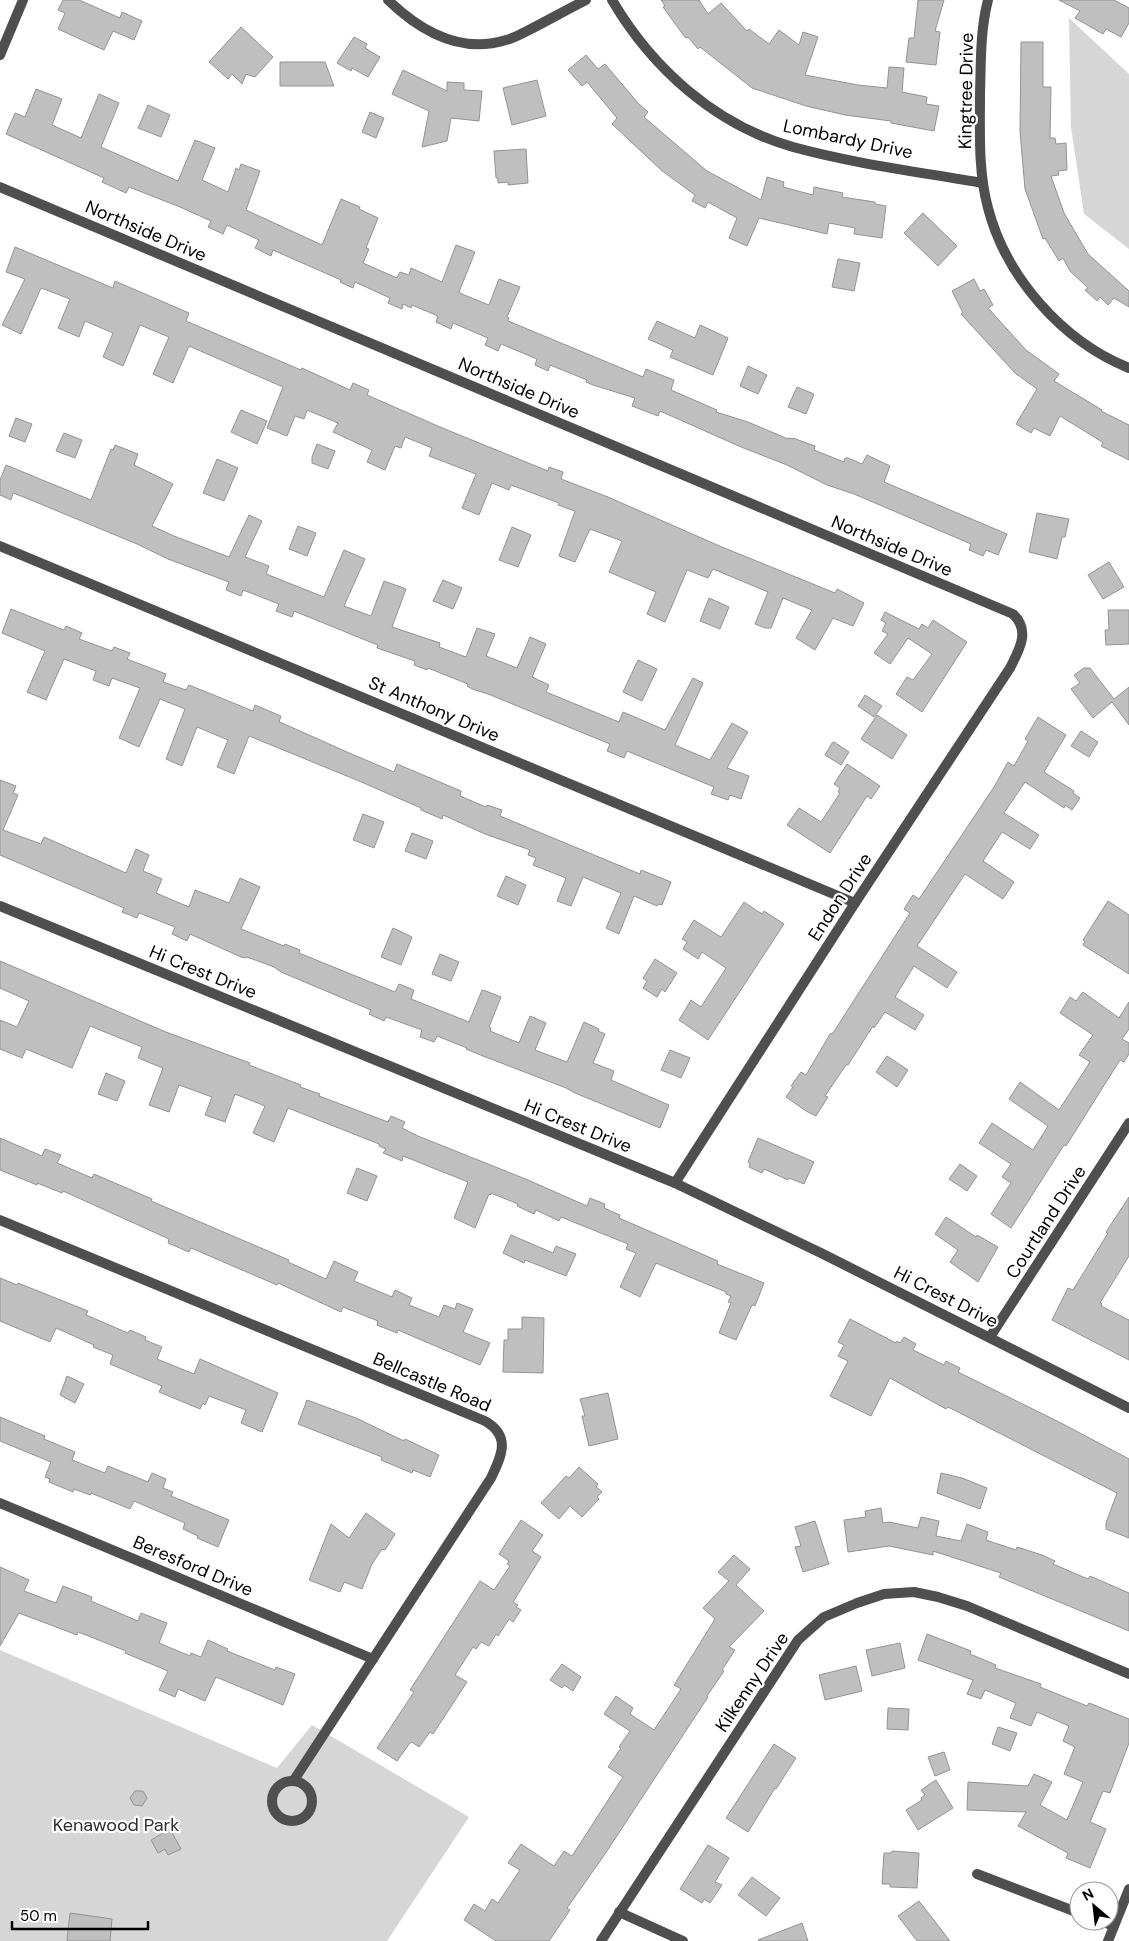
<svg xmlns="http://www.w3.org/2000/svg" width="1129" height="1941" viewBox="0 0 1129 1941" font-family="'DM Sans',sans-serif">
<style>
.green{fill:#d6d6d6}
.building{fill:#bfbfbf;stroke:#939393}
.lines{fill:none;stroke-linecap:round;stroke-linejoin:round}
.street{stroke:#4f4f4f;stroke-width:10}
.labels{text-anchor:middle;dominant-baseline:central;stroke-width:4.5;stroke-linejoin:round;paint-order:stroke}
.street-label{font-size:18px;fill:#000;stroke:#fff}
.park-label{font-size:18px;fill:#2d2d2d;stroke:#fff}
</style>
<rect width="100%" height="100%" fill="#fff"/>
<g class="green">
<path d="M1069,18l60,56v175l-45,-35 -13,-87z"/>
<path d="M0,1650l277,118 35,-43 157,92 -82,124h-387z"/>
</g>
<g class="building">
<path d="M63,0h16l41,18 2,-6 20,9 -8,19 -21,-9 -9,19 -46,-21 7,-16 -7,-3z"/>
<path d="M661,0h38l9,14 13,-11 26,28 2,-2 20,15 10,-14 20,15 4,-13 15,5 -13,38 53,10 29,3 2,-21 15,1 -2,24 25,5 -1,7 13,2 -5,25 -43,-8v-2l-46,-6 -39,-9 -54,-18 -52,-41 -2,2 -10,-12 -2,1 -2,-2 -21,-29 2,-1z"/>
<path d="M918,0h26l-9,31 5,1 -4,33 -30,-3 3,-24h5z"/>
<path d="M1059,0h55l15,8v15l-8,14 -15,-8 -3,5 -28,-16 5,-7z"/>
<path d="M241,27l32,30 -18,20 -9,-3 -4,10 -10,-10 -4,5 -19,-17z"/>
<path d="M354,37l13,7 -2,4 15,9 -12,20 -16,-9 -1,3 -14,-8z"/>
<path d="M1021,42h22v45h8l-1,51h5l1,6 10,-1 1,27 -9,1 1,4 -8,1 13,37 24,41 41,37v16l-15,-9 -6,7 -8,-8 -3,4 -12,-11 3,-2 -18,-17 -7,-13 -4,3 -14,-23 -2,1 -18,-50 -5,-57z"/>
<path d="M586,55l12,14 7,-5 33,39 10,9 -4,5 63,54 54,29 6,-23 17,5 -1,5 30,8 1,-8 29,6 -1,4 33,5v2l11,2 -4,32 -28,-4 1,-6 -26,-5 -2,11 -68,-16 -12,28 -18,-8 8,-20 -29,-16 -3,6 -13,-7 3,-6 -34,-25 -49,-46 5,-6 -30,-36 -5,4 -14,-16z"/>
<path d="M280,62h45l9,24h-54z"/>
<path d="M403,70l44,21v-9l17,1v7l18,1 -3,30 -28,-3 -4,23 -25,6 7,-36 -37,-17z"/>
<path d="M537,80l9,36 -34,9 -9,-37z"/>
<path d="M36,89l26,10 -10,26 29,13 18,-44 20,9 -18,44 77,34 17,-41 20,8 -13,32 26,12 8,-24 3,2 2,-6 19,7 -14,39 76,35 19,-46 19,8 -1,2 19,9 -12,30 3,1 -6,14 34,15 3,-6 9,3 2,-7 31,14 14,-37 19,7 -16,40 3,2 27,11 10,-26 21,8 -13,30 2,1 -1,3 135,56 3,-8 28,11 -3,10 46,20 -1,2 32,10 40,17v-1l5,1v-1l22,8 -1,4 30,12 1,-4h3l14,6 5,-9 23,11 -6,16 123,52 -9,21 -12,-5 -3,6 -14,-6 2,-6 -117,-50 -27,-9 -40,-20 -46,-18 -81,-36 -2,5 -26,-10 3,-8 -42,-13 -7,-3 1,-2 -37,-15 -2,6 -13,-6 2,-6 -36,-15 -3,7 -13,-6 3,-7 -35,-15 -2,6 -15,-7 2,-6 -26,-11 -1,3 -8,-4 -1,5 -14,-6 2,-5 -35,-16 -2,6 -13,-6 1,-2 -68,-30 -2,6 -16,-8 4,-8 -32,-15 -4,9 -15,-7 3,-6 -31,-14 -51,-20 -3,6 -24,-11 2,-4 -98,-44 9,-21 10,4z"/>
<path d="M148,105l22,10 -9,22 -23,-9z"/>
<path d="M370,112l14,6 -8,20 -14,-6z"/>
<path d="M526,149l2,34 -20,2v-3l-10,1v-5h-2l-2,-27z"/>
<path d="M923,213l34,33 -19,20 -34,-33z"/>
<path d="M15,247l98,41 2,-7 74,32 -3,8 115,49 1,-2 48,22 3,-7 16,7 -2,5 73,32 108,44 1,-4 14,5 -2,7 47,18 114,50 113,46 2,-4 27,14 -11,23 -20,-8 -18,32 -19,-12 16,-28 -29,-12 -12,30h-6l-10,-4 13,-32 -55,-23 -5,9 -21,-8 -22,52 -18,-8 9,-22 -47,-20 13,-31 -32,-12 -15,33 -16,-6 16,-45 -17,-6 1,-2 -48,-18 -2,5 -17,-7 -13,32 -17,-7 14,-34 -47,-18 3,-8 -27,-11 -4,11 -6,-2 -10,24 -18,-8 5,-12 -39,-18 5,-9 -31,-13 -3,9 -9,-3 -8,20 -20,-8 16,-41 -94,-41 -16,37 -20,-9 16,-37 -29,-12 -17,41 -20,-9 10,-24 -28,-12 -6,16 -21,-9 12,-29 -29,-11 -20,46 -19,-9 23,-46 -19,-7z"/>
<path d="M838,259l22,4 -6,28 -22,-4z"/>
<path d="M974,279l6,12 4,-2 9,16 -5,3 38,42 33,24 -5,7 48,29 -1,1 28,14v35l-28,-14 2,-3 -4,-3 -39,-24 -10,20 -16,-8 -3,5 -15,-9 21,-35 -22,-16 -54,-59 2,-1 -11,-22z"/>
<path d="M657,321l38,17 5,-13 28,13 -15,37 -43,-18 3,-7 -25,-11z"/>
<path d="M748,366l19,9 -9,19 -18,-8z"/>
<path d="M797,387l17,7 -8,20 -18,-7z"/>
<path d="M241,410l26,11 -10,23 -26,-12z"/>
<path d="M16,418l16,6 -7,18 -16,-6z"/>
<path d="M64,433l18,7 -7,18 -19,-7z"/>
<path d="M317,444l18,7 -7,18 -16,-6v-6z"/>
<path d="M115,445l23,9 -4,11 39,19 -21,42 22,10 55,21 20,-42 13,6 -17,36 24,9 -3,8 58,23 20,-47 21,9 -21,47 27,10 13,-35 14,5 8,3 -14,38 48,16 -1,4 27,10 11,-29 18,6 -9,22 31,12 13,-31 16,7 -14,33 17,8 -3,7 73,30 4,-10 42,18 28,-52 10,5 -28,62 35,15 22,-37 16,9 -21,36 22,8 -8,23 -11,-4 -2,5 -17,-6 3,-7 -87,-36 -3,7 -17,-7 3,-7 -122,-50 -16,-5 -5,-3 1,-2 -40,-16 -1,2 -13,-5 1,-4 -38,-13 1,-3 -8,-3 -44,-18 -32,-13 -2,6 -16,-6 3,-7 -36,-14 -2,6 -15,-6 3,-8 -61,-23 -31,-15 -111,-46 -13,-5 -2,7 -11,-5v-15l6,-15 85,35 20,-51 2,1z"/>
<path d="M217,459l21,9 -14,33 -21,-8z"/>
<path d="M1037,513l32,6 -4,18h-3l-5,22 -28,-7z"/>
<path d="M298,526l18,7 -9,23 -18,-7z"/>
<path d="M512,527l19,8 -13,32 -19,-7z"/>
<path d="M1109,562l15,25 -21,12 -15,-24z"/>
<path d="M443,580l19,8 -9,21 -20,-8z"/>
<path d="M709,598l20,9 -9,22 -20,-8z"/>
<path d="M11,609l53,21 2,-4 16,7 -3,6 33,12 2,-4 16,6 -3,6 39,15 -3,8 23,8 3,-5 64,26 2,-6 26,11 -2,6 3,1 65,29 47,20 3,-8 64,27 -1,5 26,11 1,-2 15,5 -2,6 140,58 1,-4 30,12 -9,23 -4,-1 -1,2 -23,-10 -15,38 -13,-6 15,-35 -38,-16 -12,29 -14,-5 9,-23 -33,-13 3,-7 -8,-3 2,-5 -45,-16 -42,-19 -1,4 -21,-9v-2l-62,-27 -110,-45 -15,38 -17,-7 11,-27 -31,-13 -15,39 -16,-7 19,-50 -25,-10 -21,48 -20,-9 21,-50 -28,-10 -3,8 -16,-6 3,-9 -32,-12 -18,41 -19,-8 18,-41 -43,-18z"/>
<path d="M1108,610h21v34l-23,1 -1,-15h4z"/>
<path d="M885,612l34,17 3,-5 6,4 5,-8 34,22 -45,70 -26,-18 11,-17 6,3 19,-26 -24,-16 -18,26 -16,-11 14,-19 -6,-3 4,-8 -5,-3z"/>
<path d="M638,660l19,9 -15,32 -19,-9z"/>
<path d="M1084,668h6l24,31 15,-12v38l-17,-23 -19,16 -22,-29 9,-6 -6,-8z"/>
<path d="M865,695l17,11 -8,11 -16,-11z"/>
<path d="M877,715l30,20 -15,24 -31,-20z"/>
<path d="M1038,717l28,18 -22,37 30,19 -1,2 7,5 -8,12 -7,-5 -1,3 -39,-26 -21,31 35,22 -9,14 -28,-17 -19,29 31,21 -11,17 -38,-25 -48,72 40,26 -10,16 -33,-22 -19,31 29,18 -9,15 -30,-18 -11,16 -1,-2 -25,39h-2l-21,31 3,1 -12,19 -10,-5 -20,-14 7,-10 -2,-1 10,-14 5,3 24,-41 3,-1 77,-120 -6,-4 9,-14 6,4 75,-112 14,-25 6,4 14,-25 -3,-2z"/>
<path d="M1081,731l17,11 -9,15 -18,-11z"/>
<path d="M834,742l15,10 -8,13 -16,-10 7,-12z"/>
<path d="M847,764l33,22 -9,13 -4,-3 -37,57 -43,-28 12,-17 22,14 19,-29 -2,-1 2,-4 -6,-4z"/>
<path d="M0,780l16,6 -3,7 5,2 -15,35 38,14 3,-7 82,36 10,-24 13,6 -6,16 19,8 -6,14 33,14 6,-17 34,13 11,-25 20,9 -19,42 43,17 1,-2 15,6 -1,3 96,39 4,-8 15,6 -3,9 58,23 13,-32 4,1 15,6 -12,30 2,1 -1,3 29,12 11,-27 16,7 -11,27 32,12 17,-40 15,7 -1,2 7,3 -12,29 21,8 -3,9 58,25 -9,23 -85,-35 -9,-5 -83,-32 -17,-7 1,-1 -30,-12 -3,6 -14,-5 2,-7 -36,-13 -2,4 -15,-7 2,-4 -90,-38 -7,-5 -27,-10 -1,1 -5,-1 -51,-23 -3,7 -15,-7 3,-7 -36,-14 -2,5 -15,-6 2,-4 -124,-53z"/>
<path d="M363,814l21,8 -10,26 -21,-8z"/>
<path d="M412,833l21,8 -7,18 -21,-8z"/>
<path d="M506,876l20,9 -8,20 -21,-9z"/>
<path d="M1108,901l21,14v59l-46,-29 2,-4 -2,-1z"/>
<path d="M744,902l18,12 2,-3 20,13 -76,116 -29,-20 12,-20 10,7 25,-39 -24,-16 -4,7 -15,-10 4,-7 -5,-3 12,-19 27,17z"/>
<path d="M393,928l19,9 -11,28 -20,-8z"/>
<path d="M440,954l19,8 -8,19 -19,-7z"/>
<path d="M655,959l22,14 -12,19 -3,-3 -5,8 -14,-9 4,-7 -4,-3z"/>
<path d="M0,961l166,71 84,31 -1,2 52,20 -1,2 20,7 -1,2 69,26 3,-6 14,6 -3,6 16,8 110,44 59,26 3,-8 15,6 -1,4 16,7 -1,3 99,43 -1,3 47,19 -9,23 -3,-1 -16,35 -17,-7 12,-30 -3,-1 3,-6 -5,-2v-2l-70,-29 -16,34 -20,-10 16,-34 -10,-4 2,-5 -67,-27 -2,4 -23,-11 -2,4 -17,-8 1,-2 -27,-11v2l-2,-1 -14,34 -21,-10 14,-36 -65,-26 -1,5 -19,-8 3,-4 -7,-3v-2l-91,-36 -14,34 -21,-9 12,-27 -30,-12 -10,28 -20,-7 7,-18 -33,-12 -10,27 -20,-7 14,-37 -25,-10 4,-11 -52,-21 -18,42 -46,-19 -4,9 -22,-9v-29l17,7 12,-26 -29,-13z"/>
<path d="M1083,992l36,26 10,-16v27l-7,10 7,4v11l-5,8 -4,-2 -54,86 -2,-1 -53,83 -20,-14 20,-31 -9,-6 9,-13 -32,-21 13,-20 41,27 15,-24 -39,-27 11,-17 39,28 31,-48 -11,-7 14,-20 -33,-22 10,-16 6,4z"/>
<path d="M670,1050l20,8 -9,20 -20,-8z"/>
<path d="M887,1056l21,14 -11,17 -21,-15z"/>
<path d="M106,1073l19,8 -8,20 -19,-7z"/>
<path d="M0,1138l42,18 3,-7 16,6 -4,8 35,15 2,-4 58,25 -1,2 138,59 -1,2 38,17 8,-18 24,11 -4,9 38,16 3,-7 17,8 -3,7 30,12 5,-12 11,4 2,-6 16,6 -10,23 27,11 -10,22 -82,-35 -1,3 -20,-8 1,-4 -35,-14 -2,5 -63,-29 -1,2 -86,-37 -2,4 -21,-9 1,-4 -106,-48 -1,2 -25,-10v2l-37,-15z"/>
<path d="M758,1138l56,24 -10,22 -15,-6 -1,2 -24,-11 -2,4 -13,-6 1,-4 -2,-1z"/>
<path d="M960,1164l17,12 -10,15 -18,-12z"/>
<path d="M357,1168l20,8 -10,25 -20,-8z"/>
<path d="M1129,1197v59l-29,47 2,1 -1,2 28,14v40l-77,-40 16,-32 5,2 35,-57 -2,-1z"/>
<path d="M946,1217l30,20 1,-2 21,12 -20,35 -28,-20 8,-12 -23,-16z"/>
<path d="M511,1235l42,18 3,-7 20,8 -10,22 -41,-16 -1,3 -21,-10z"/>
<path d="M0,1278l17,7 1,-2 70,28 -2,4 42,18 2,-3 16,7 -1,3 17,7 -5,12 37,15 6,-15 78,34 -16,39 -21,-9 5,-13 -37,-14 -4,9 -2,-2 -3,6 -41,-17 3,-6 -52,-22 3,-9 -20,-8 1,-2 -38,-17 -6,14 -50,-21z"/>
<path d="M522,1317l22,1 -1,55 -40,-1 1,-32h4v-11h14z"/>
<path d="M850,1319l46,24 1,-2 3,2 4,-6 12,7 -3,6 31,15 2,-4 14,7 -2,4 103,51 68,36v79l-23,-9v-6l11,-30 -169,-86 -2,2 -56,-31 -19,38 -41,-20 18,-35 -10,-5 6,-11 -6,-3z"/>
<path d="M67,1376l17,8 -9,19 -15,-8z"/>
<path d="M608,1393l10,46 -29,7 -7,-30h3l-5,-17z"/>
<path d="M307,1400l49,18 48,23 1,-2 34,16 -9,22 -17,-7 -1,3 -31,-13 1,-3 -84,-33z"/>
<path d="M0,1417l45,19 -1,3 31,13 -3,8 33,13 3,-7 40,16 4,-9 14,6 -3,9 10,4 -2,4 58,24 -11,27 -21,-9 1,-2 -15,-7 2,-6 -51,-22 -4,8 -39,-16 -1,2 -16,-6 -1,3 -24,-10 1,-3 -5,-2 6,-15 -51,-21z"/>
<path d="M579,1467l19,17 -2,3 6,5 -5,5 2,2 -17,18 -12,-11 -11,13 -18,-16 25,-27 3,2z"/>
<path d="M941,1473l21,5 25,10 -7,21 -43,-16z"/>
<path d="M881,1508l2,15 6,-1 29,6 3,-11 18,4 -3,15 25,5 6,-17 21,8 -2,8 30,10 1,-3 25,8 13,6 -2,3 35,15 2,-3 39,17v38l-130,-54 2,-4 -68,-22v4l-44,-9 -41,6 -4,-32 22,-3 -1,-6z"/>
<path d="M366,1513l29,21 -10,16 -3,-1 -10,15 -10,25 -18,-7 -4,10 -31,-12 22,-56 18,14z"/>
<path d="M521,1520l22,15 -11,16 9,6 -28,45 5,3 -2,2 5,3 -8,12 -4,-3 -11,17 -2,-2 -7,12 -8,-4 -5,7 -3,-2 -18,28 12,7 -34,52 -3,-2 -11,15 -7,-5 -2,1 -13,18 -20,-13 37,-56 -4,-2 70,-109 14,9 16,-24 -3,-2 2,-3 -10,-7z"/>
<path d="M815,1521l14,43 -26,8 -8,-25 6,-1 -6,-19z"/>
<path d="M734,1555l16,14 -14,16 28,26 -35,36 6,3 -13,20 2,1 -17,25 1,1 -103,157 -38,54 3,2 -21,31h-53l-32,-21 10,-16 11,7 7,-12 6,4 22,-33 -12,-7 13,-19 33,22 10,-15 8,5 51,-79 -15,-10 13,-19 -2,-1 11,-16 -26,-17 12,-18 17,12 -3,6 24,16 27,-41 -7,-4 41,-66 -12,-11 26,-27 -11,-9z"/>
<path d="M0,1567l29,13 -5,11 32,12 7,-17 29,11 -1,4 47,20 3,-8 26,10 -8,20 31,13 1,-3 10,4 7,-17 20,9 -1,2 48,19 1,-3 19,7 -12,31 -67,-28 -11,24 -27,-12 -3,8 -16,-7 9,-19 -43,-18 1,-2 -35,-14 -13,-5 -1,3 -58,-22 -19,33z"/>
<path d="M927,1634l44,17 -1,3 26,11 -1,3 46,16 -1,3 47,19 2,-3 40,16v24l-19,50 -7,-2 -13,31 16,7 -16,39 -24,-10 2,-5 -50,-27 8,-14 -59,-2 1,-28 60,4 6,-12 18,8 -12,23 27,15 16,-38 -19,-8 11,-27 -12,-6 6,-15 -32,-14 -6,14 -21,-8 6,-15 -31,-13 -4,9 -14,-5 6,-14 -55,-20z"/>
<path d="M900,1643l5,25 -33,8 -6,-26z"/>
<path d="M562,1664l19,13 -8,14 -9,-6 -2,3 -12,-8z"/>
<path d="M856,1666l6,25 -37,9 -6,-25z"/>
<path d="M888,1708l21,1 -1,21 -21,-1z"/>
<path d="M998,1727l19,6 -7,18 -18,-7z"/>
<path d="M774,1744l22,14 -20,31 -1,-1 -27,44 -22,-14z"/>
<path d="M944,1752l6,18 -15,6 -7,-19z"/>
<path d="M936,1780l17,28 -35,22 -12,-20 16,-10 -1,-2 4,-3 -4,-5z"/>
<path d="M135,1791h8l4,7 -5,8 -8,-1 -4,-7z"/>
<path d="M170,1829l11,20 -13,6 -3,-6 -7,4 -7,-13z"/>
<path d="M708,1845l21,13 -14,24 7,3 -12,18 -6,-4 -2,4 -22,-14z"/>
<path d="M892,1851l27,2 -2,35 -27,-1v-3h-8l2,-31h8z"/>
<path d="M752,1877l28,21 -14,18 -28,-21z"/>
<path d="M919,1901l31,40h-33l-19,-25z"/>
<path d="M70,1913l42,6 -2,22h-43z"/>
<path d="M802,1923l6,18h-49l-1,-1z"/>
</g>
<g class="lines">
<g class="street">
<path d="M388,0c32,31 73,54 118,40 8,-2 15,-6 21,-9 20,-10 39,-21 59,-31"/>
<path d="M612,0c40,68 103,125 181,147 62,17 127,25 190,36"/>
<path d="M988,0c-8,31 -7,63 -8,94 0,38 -2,77 8,114 18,69 74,133 141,160"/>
<path d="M0,55l23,-55"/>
<path d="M0,187l1013,427c18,17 6,36 -3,54l-155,235 -180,280"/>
<path d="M0,546l855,357"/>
<path d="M0,906l675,277 146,70 308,155"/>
<path d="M0,1220l485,201c26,15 17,34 6,57l-197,302"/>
<path d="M990,1337l139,-214"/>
<path d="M0,1503l373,156"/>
<circle cx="292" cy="1801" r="20"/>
<path d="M977,1874l102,39"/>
<path d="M619,1912l64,29"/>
<path d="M1101,1921l13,5"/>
<path d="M601,1941l197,-301 26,-23 33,-14 27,-9 30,-2 24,5 29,9 162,68"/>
<path d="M1108,1941l21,-52"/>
</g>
</g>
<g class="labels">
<g class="street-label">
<text transform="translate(966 91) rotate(-89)">Kingtree Drive</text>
<text transform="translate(848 139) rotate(12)">Lombardy Drive</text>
<text transform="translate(146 231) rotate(23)">Northside Drive</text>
<text transform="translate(519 388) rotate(23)">Northside Drive</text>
<text transform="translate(892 546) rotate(23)">Northside Drive</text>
<text transform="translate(434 709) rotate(23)">St Anthony Drive</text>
<text transform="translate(840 897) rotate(-57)">Endon Drive</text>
<text transform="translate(203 972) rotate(22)">Hi Crest Drive</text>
<text transform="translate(578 1126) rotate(22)">Hi Crest Drive</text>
<text transform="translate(1046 1222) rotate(-57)">Courtland Drive</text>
<text transform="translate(946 1297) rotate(27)">Hi Crest Drive</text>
<text transform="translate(432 1382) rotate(23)">Bellcastle Road</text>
<text transform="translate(193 1566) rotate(23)">Beresford Drive</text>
<text transform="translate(752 1682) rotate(-56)">Kilkenny Drive</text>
</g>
<g class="park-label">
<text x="116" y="1825">Kenawood Park</text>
</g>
</g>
<g transform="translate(1094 1906) rotate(332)"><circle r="24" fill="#ffffff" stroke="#999999"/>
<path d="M0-4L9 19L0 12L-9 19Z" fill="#000000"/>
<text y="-8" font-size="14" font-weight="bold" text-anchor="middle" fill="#000000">N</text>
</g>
<path d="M12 1921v8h136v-8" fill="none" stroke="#000000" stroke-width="2.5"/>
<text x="20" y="1921" font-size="15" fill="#000000" stroke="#ffffff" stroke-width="4" paint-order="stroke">50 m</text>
</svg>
